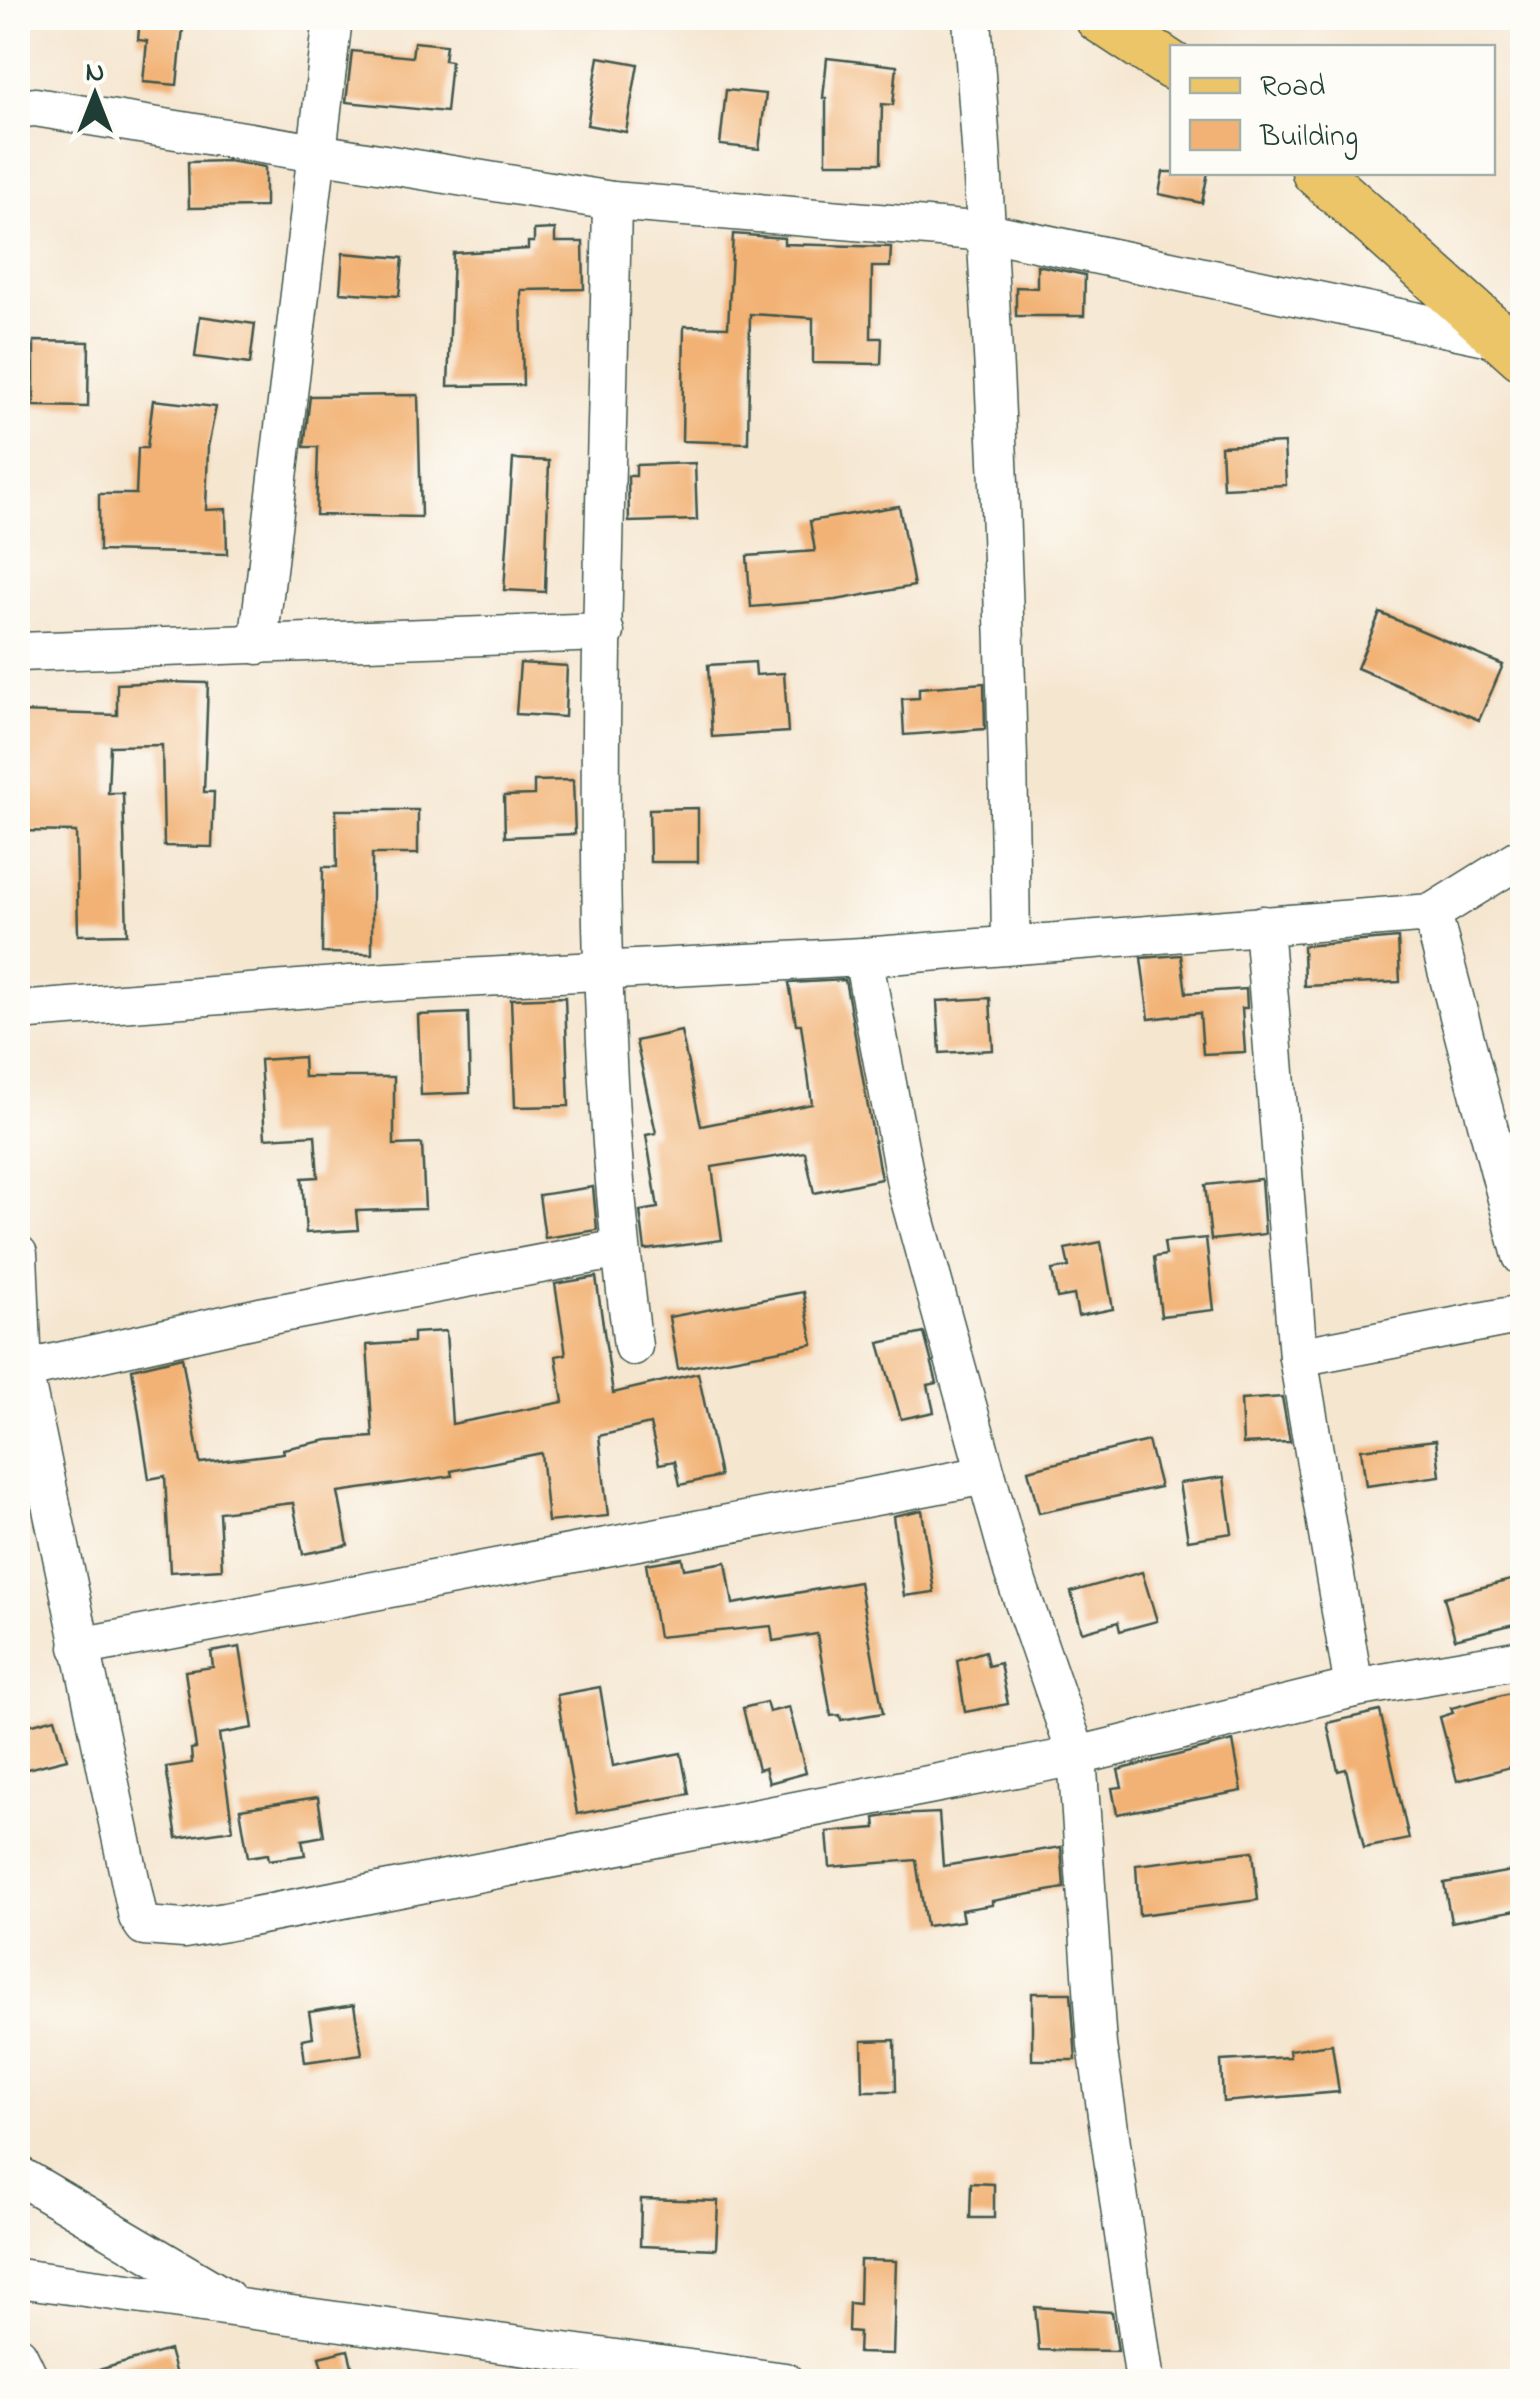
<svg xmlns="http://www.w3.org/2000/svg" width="1540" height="2399" viewBox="0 0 1540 2399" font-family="'Indie Flower',sans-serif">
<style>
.building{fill:#f2b275}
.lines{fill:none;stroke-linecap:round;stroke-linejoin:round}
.minor-casing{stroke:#3f564b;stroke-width:41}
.major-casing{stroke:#3f564b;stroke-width:51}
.minor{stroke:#fff;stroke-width:38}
.major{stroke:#edc569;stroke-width:48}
</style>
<rect width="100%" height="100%" fill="#fdfcf7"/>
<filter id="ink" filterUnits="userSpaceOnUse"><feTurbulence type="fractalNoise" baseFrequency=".01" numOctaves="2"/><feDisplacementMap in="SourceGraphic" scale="20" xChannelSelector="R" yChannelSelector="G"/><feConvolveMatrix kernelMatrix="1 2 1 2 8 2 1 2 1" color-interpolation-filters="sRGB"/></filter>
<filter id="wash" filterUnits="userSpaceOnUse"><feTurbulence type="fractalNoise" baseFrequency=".0048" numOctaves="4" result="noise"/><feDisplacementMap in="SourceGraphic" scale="40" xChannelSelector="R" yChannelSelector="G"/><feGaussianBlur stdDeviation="2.25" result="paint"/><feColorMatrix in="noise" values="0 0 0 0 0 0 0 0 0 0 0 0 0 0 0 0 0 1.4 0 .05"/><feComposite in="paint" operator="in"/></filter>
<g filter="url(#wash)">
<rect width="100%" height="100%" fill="#f5e6d0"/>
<g id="blocks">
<g class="building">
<path d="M140,18h44l-7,67 -34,-3 4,-41 -9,-1z"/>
<path d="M414,42l32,3 -2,15 7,1 -5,51 -100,-10 6,-51 60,6z"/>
<path d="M599,57l39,7 -12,68 -39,-7z"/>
<path d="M827,58l70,8 -4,39 -11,-1 -1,59h-55v-65h-3z"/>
<path d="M726,90l40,4 -7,55 -39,-4z"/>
<path d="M228,161l37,6v40l-76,1 -1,-46z"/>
<path d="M1163,172h45l-6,31 -43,-9z"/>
<path d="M555,229v13h28l1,47 -63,1 2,95 -75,1 5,-133 75,-4v-7h6v-12z"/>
<path d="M733,234l51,4v6l107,3 -1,20h-18l-1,71h11l-1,26 -68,-1v-45l-63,-4 -2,129 -66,-2 2,-115 44,1z"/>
<path d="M343,253l60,5 -4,38 -59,-4z"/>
<path d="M1037,265l48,10 -1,41h-68v-29l21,1z"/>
<path d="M200,316l55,8 -5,40 -55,-7z"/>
<path d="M34,341l55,1 -1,65 -54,-1z"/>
<path d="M418,395l3,122 -105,-2 2,-68h-14l6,-51z"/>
<path d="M153,400l63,7 -8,40 -2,63 20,-1 1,45 -128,-3v-57h37l2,-46h9z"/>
<path d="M1284,443l2,42 -63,3 -2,-42z"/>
<path d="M513,459l36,2 -4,131 -41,-2z"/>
<path d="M695,463l2,57 -68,2 -1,-46h8v-11z"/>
<path d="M899,506l15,80 -78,14 -85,7 -4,-51 68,-5 -5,-30z"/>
<path d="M1380,613l123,52 -24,55 -122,-52z"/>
<path d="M755,662l1,13 28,-2 4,59 -76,5 -4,-72z"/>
<path d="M520,663l47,3 -2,51 -49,-3z"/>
<path d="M165,682l43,1 -4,109h10l-2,55 -48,-1 -2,-101 -52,1 -2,47h15l4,141 -49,1 -2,-103 -58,-1v-119l99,3v-31z"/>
<path d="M984,683l1,46 -81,6 -2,-36 17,-1v-10z"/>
<path d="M573,780l2,54 -70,3 -1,-41 30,-1v-14z"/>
<path d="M698,808v54h-48l-1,-53z"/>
<path d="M336,810h82v44h-46v100l-50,-1 1,-86h14z"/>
<path d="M1398,938l2,44 -96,4 -1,-40z"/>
<path d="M1181,955l5,38 60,-4 1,19h-5l3,44 -42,2 -3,-41 -51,6 -8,-61z"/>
<path d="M845,980l36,199 -67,14 -9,-41 -93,15 10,73 -77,10 -5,-39 18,-3 -12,-73 10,-2 -20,-92 45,-10 20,95 111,-22 -11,-80h-5l-7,-41z"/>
<path d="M565,997l4,109 -54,1 -4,-108z"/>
<path d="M990,998l3,52 -53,3 -3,-52z"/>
<path d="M468,1013l2,80 -49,2 -3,-80z"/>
<path d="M303,1057l1,20h90v68l28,-1 3,65 -69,2 2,19 -52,3 -4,-55 16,-1 -3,-42 -50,3 -5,-78z"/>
<path d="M1261,1179l4,55 -54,6 -6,-55z"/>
<path d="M593,1187l4,43 -52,8 -6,-43z"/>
<path d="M1206,1238l8,72 -53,6 -7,-59 12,-2 -2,-13z"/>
<path d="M1101,1242l12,67 -35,7 -4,-21 -17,3 -5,-28 17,-3 -4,-18z"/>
<path d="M596,1277l17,116 85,-20 22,103 -40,9 -5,-24 -16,3 -9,-40 -51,12 9,80 -60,6 -7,-69 -90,18 1,5 -114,16 10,53 -45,9 -10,-51 -74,9 3,57 -52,3 -5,-96 -16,3 -17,-110 50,-12 18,106 84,-10 -1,-4 45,-9 45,-3 -6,-92 46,-3v-9l33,-2 6,93 111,-22 -7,-46 10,-2 -11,-70z"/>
<path d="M803,1292l10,52 -135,25 -9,-52z"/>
<path d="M924,1333l13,50 -9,2 6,27 -33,7 -22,-76z"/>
<path d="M1282,1397l8,45 -47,2 -2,-44z"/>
<path d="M1436,1440l4,36 -74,10 -5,-37z"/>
<path d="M1148,1441l12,46 -121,26 -11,-43z"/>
<path d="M1224,1477l8,56 -44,7 -9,-57z"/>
<path d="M922,1510l12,82 -30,4 -11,-80z"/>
<path d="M682,1558l2,11 42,-7 7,42 126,-22 24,131 -42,7 -1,-5 -9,1 -14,-82 -44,7 -2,-15 -113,11 -12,-73z"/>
<path d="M1142,1572l15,49 -37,10 -2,-9 -36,10 -11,-40z"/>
<path d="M1522,1577v45l-67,17 -11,-42z"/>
<path d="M240,1647l13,81 -34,6 14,96 -56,8 -11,-71 26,-4 -1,-14 5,-1 -11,-77 28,-4 -2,-15z"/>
<path d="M985,1651l3,15 12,-3 8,41 -43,8 -8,-52z"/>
<path d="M600,1687l13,79 68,-13 8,41 -112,20 -20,-119z"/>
<path d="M1522,1690v74l-65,17 -17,-64 13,-4 -2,-5z"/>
<path d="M766,1702l3,10 20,-5 17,66 -37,10 -4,-15 -7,2 -15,-62z"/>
<path d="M1380,1711l29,128 -45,9 -18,-79 -8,2 -11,-48z"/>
<path d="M55,1718l12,41 -40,10 -9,-41z"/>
<path d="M1233,1741l9,50 -125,23 -5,-26 10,-1 -4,-17z"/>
<path d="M318,1797l6,39 -22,4 3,15 -36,5 -1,-6 -20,3 -8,-48z"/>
<path d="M939,1813l4,53 118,-19 3,41 -72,13v4l-31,5 2,11 -37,5 -10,-66 -86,7 -3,-35 49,-4 -1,-10 18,-3z"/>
<path d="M1253,1851l5,49 -119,15 -3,-50z"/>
<path d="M1517,1870l5,39 -71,13 -7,-39z"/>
<path d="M1032,1993h39l5,67h-44z"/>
<path d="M354,2005l8,49 -57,8 -3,-23 11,-2 -4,-25z"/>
<path d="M895,2040l1,51h-33l-1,-50z"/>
<path d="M1332,2044l7,48 -116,10 -2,-41 69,-4 -1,-7z"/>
<path d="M971,2183l23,1v34h-24z"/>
<path d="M641,2199l77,2 -2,48 -76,-3z"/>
<path d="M860,2260l36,1 -3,93 -35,-1 1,-21 -11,-1 1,-28 10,1z"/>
<path d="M1035,2307l77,5 6,39 -79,-1z"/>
<path d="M169,2350l9,32h-96l-1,-7z"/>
<path d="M348,2350l8,32h-30l-7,-25z"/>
</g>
</g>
</g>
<g filter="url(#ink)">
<use href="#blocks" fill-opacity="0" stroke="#3f564b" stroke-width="2.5"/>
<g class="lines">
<g class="minor-casing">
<g id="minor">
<path d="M972,18c23,308 36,616 39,926"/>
<path d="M18,109l17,-2 577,94 376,31 517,108"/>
<path d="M612,201c-6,377 -31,772 21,1145"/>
<path d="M258,645l75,-627"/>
<path d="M18,652l587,-20"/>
<path d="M1432,913l90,343"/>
<path d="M1263,925l35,432 56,331"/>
<path d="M863,957l44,232 106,382 64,185 20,289 48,337"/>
<path d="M18,1011l370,-29 475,-25 569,-44 90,-56"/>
<path d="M18,1254l5,117 115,546 6,9 40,3 41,-7 852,-166 277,-68 168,-29"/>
<path d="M1298,1357l224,-43"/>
<path d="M18,1371l242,-54 360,-68"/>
<path d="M79,1647l907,-172"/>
<path d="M18,2175l208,123"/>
<path d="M18,2278l767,104"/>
<path d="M18,2355l13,27"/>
</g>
</g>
<g class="major-casing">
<g id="major">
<path d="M1099,18l73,48"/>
<path d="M1316,172l206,184"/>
</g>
</g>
<use href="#minor" class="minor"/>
<use href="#major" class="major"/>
</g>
</g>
<rect width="1540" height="2399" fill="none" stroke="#fdfcf7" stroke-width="60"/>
<rect x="1170" y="45" width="325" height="130" fill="#fdfcf7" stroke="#a4b0a9" stroke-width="2.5"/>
<rect x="1190" y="78" width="50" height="15" fill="#edc569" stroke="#a4b0a9" stroke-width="2.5"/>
<text x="1260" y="95" font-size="30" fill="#1f3d34">Road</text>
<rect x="1190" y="120" width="50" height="30" fill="#f2b275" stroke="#a4b0a9" stroke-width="2.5"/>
<text x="1260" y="145" font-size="30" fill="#1f3d34">Building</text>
<g transform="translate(95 95)" stroke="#fdfcf7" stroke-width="8" paint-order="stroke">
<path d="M0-8L18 38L0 25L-18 38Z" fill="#1f3d34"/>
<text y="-15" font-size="28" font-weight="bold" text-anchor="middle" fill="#1f3d34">N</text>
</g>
</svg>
